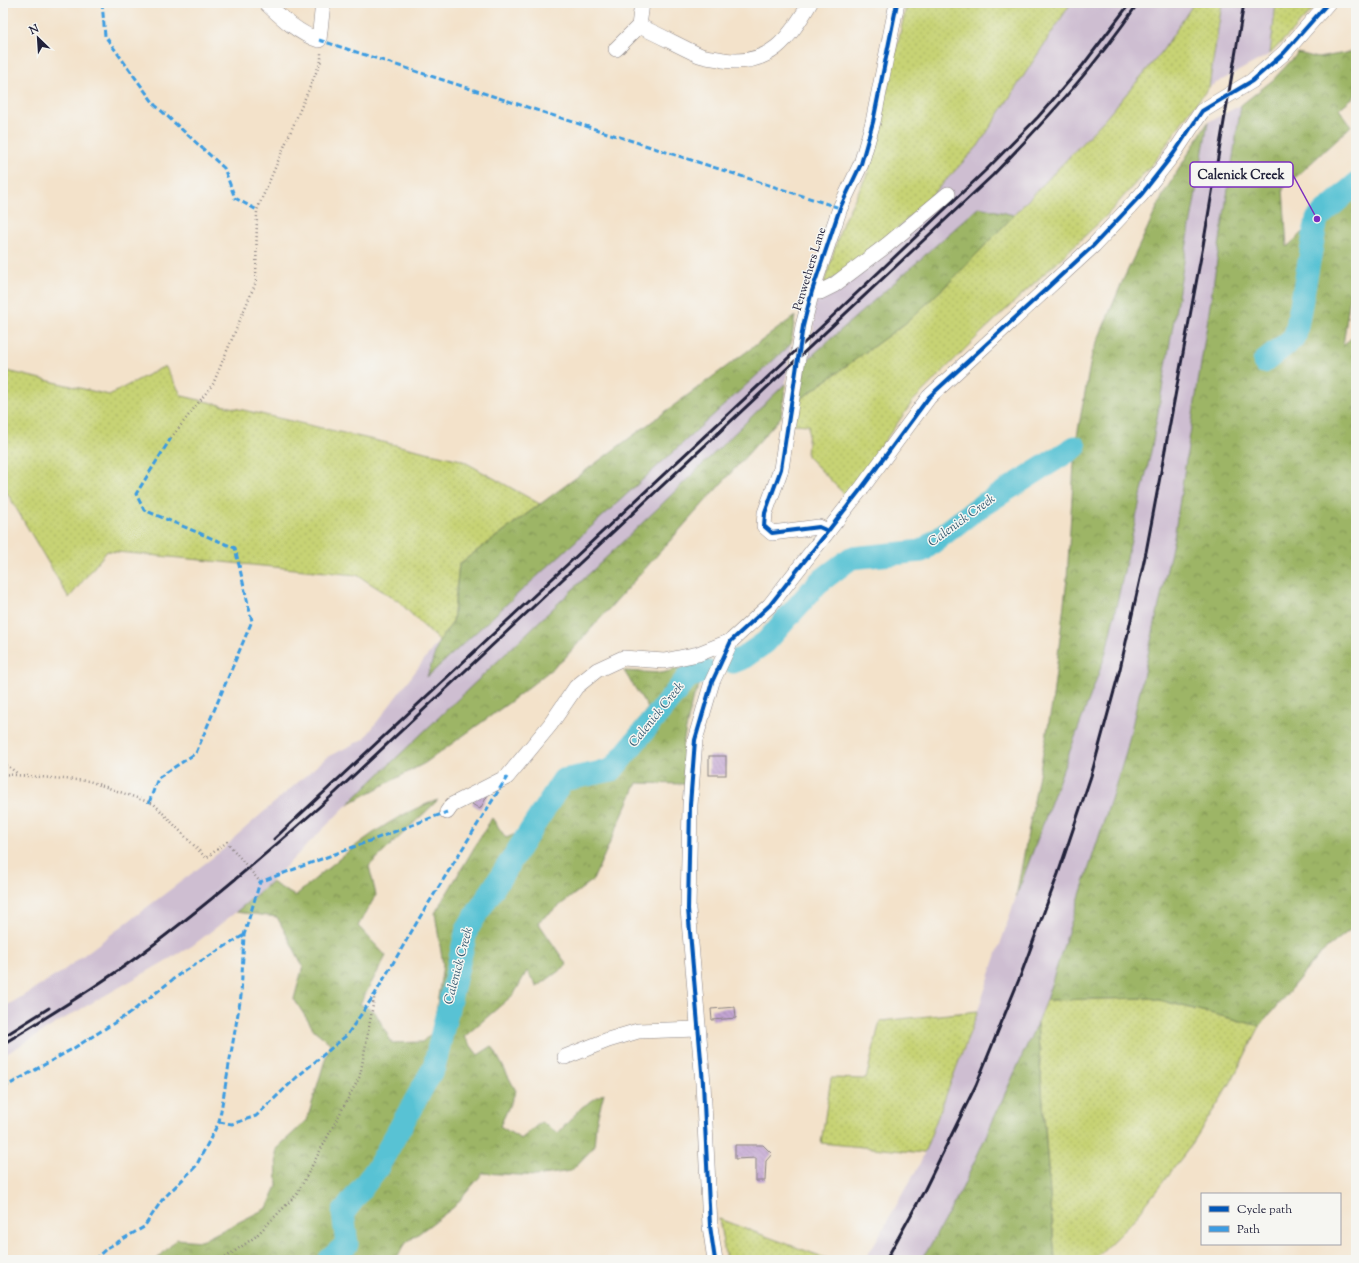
<svg xmlns="http://www.w3.org/2000/svg" width="1359" height="1263" viewBox="0 0 1359 1263" font-family="'Sorts Mill Goudy',serif">
<style>
.railway{fill:#cebed1}
.grass{fill:url(#grass-dots);stroke:#747a58}
.forest{fill:url(#forest-crowns);stroke:#606c50}
.lines{fill:none;stroke-linecap:round;stroke-linejoin:round}
.river{stroke:#58c2d4;stroke-width:23}
.building{fill:url(#building-back-hatch)}
.minor-casing{stroke:#8a8282;stroke-width:16}
.path{stroke:#8a8282;stroke-width:2.5;stroke-dasharray:1 3;stroke-linecap:butt}
.minor{stroke:#fff;stroke-width:15}
.rail{stroke:#22223b;stroke-width:3}
.path-bridge{stroke:#8a8282;stroke-width:2.5;stroke-dasharray:1 3;stroke-linecap:butt}
.quiet{stroke:#3c9ce2;stroke-width:3;stroke-dasharray:6 3;stroke-linecap:butt}
.cycleway-casing{stroke:#f6f6f2;stroke-width:6}
.cycleway{stroke:#0057b8;stroke-width:4}
.labels{text-anchor:middle;dominant-baseline:central;stroke-width:3;stroke-linejoin:round;paint-order:stroke}
.street-label{font-size:12px;fill:#22223b;stroke:#f6f6f2}
.water-label{font-size:13px;font-style:italic;fill:#355a71;stroke:#f6f6f2}
.leader{fill:none;stroke:#7b2cbf;stroke-width:1.5}
.callout-dot{fill:#7b2cbf;stroke:#f6f6f2;stroke-width:1.5}
.callout{fill:#f6f6f2;stroke:#7b2cbf;stroke-width:1.5}
.callout-label{font-size:13px;text-anchor:middle;font-weight:bold;fill:#22223b}
</style>
<defs>
<pattern id="grass-dots" width="8" height="8" patternUnits="userSpaceOnUse"><rect width="8" height="8" fill="#c7d375"/><path d="M2 2h.1M6 6h.1" fill="none" stroke="#abb566" stroke-width="1.8" stroke-linecap="round"/></pattern>
<pattern id="forest-crowns" width="20" height="18" patternUnits="userSpaceOnUse"><rect width="20" height="18" fill="#9db566"/><path d="M2 6a3 3 0 1 1 6 0M12 15a3 3 0 1 1 6 0" fill="none" stroke="#809355"/></pattern>
<pattern id="building-back-hatch" width="6" height="6" patternUnits="userSpaceOnUse"><rect width="6" height="6" fill="#c3a5d3"/><path d="M-1 5l2 2M0 0l6 6M5-1l2 2" fill="none" stroke="#9e86ac"/></pattern>
</defs>
<rect width="100%" height="100%" fill="#f6f6f2"/>
<filter id="ink" filterUnits="userSpaceOnUse"><feTurbulence type="fractalNoise" baseFrequency=".025" numOctaves="2"/><feDisplacementMap in="SourceGraphic" scale="8" xChannelSelector="R" yChannelSelector="G"/><feConvolveMatrix kernelMatrix="1 2 1 2 8 2 1 2 1" color-interpolation-filters="sRGB"/></filter>
<filter id="wash" filterUnits="userSpaceOnUse"><feTurbulence type="fractalNoise" baseFrequency=".012" numOctaves="4" result="noise"/><feDisplacementMap in="SourceGraphic" scale="16" xChannelSelector="R" yChannelSelector="G"/><feGaussianBlur stdDeviation="0.9" result="paint"/><feColorMatrix in="noise" values="0 0 0 0 0 0 0 0 0 0 0 0 0 0 0 0 0 1.4 0 .05"/><feComposite in="paint" operator="in"/></filter>
<g filter="url(#wash)">
<rect width="100%" height="100%" fill="#f3e2ca"/>
<g class="railway">
<path d="M1071,3h123l-33,50 -56,66 -152,160 -46,43 -109,79 16,-75v-20l9,-20 62,-45 48,-47 45,-48z"/>
<path d="M1222,3h54l-6,51 -61,33z"/>
<path d="M1273,80l-149,739 -87,204 -75,166 -40,71h-57l55,-96 49,-127 47,-140 36,-192 15,-126 8,-132 17,-93 31,-74 41,-87 44,-71 33,-17z"/>
<path d="M795,316l-14,101 -218,243 -53,42 -85,61 -77,41 -95,95 -61,47 -132,75 -57,35v-48l57,-35 164,-124 11,-12 92,-80 37,-18 89,-117 6,-58z"/>
</g>
<g class="grass">
<path d="M907,3h164l-93,143 -45,48 -48,47 -62,45 20,-64 25,-49z"/>
<path d="M1194,3h28l-13,84 -25,32 -29,42 -48,54 -126,118 -68,68 -67,95 -39,-40 2,-31 -15,-1 4,-23 109,-79 46,-43 152,-160 56,-66z"/>
<path d="M1276,3h43l-49,51z"/>
<path d="M165,366l17,30 279,64 79,44 -81,60 -6,58 -14,19 -41,-40 -41,-26 -250,-24 -38,47 -66,-112v-116l106,25z"/>
<path d="M1151,998l109,28 -30,58 -40,63 -58,75 -39,38h-38l-18,-237 9,-23z"/>
<path d="M978,1011l-54,142 -103,-10 10,-65 35,1 14,-58z"/>
<path d="M719,1219l112,41h-105z"/>
</g>
<g class="forest">
<path d="M1356,51v44l-17,14 12,17 -68,63 4,58 69,-63v68l-13,94 13,-13v592l-37,30 -59,71 -109,-28 -105,2 80,-247 48,-215 67,-433 32,-25 25,-27 20,5z"/>
<path d="M1208,122l-56,325 -47,209 -89,241 36,-192 15,-126 8,-132 17,-93 31,-74 41,-87z"/>
<path d="M979,207l35,8 -61,64 -46,43 -109,79 8,-40z"/>
<path d="M795,316l-4,28 -364,333 12,-36 14,-19 6,-58z"/>
<path d="M786,383l-5,34 -218,243 -53,42 -85,61 -77,41 309,-295z"/>
<path d="M704,662l2,9 -14,30 -9,43 2,40 -48,-1 -44,97 -55,42 29,43 -30,22 -10,-16 -13,23 -50,43 14,18 14,-9 24,45 -16,35 21,13 20,-17 17,11 24,-26 22,-14 -8,30 -2,24 -23,24 -35,5 -53,-3 -29,34 -48,36 -11,17h-239l21,-21 24,2 66,-33 10,-22 -1,-37 31,-29 23,-77 -16,-13 -20,-31 9,-33 -26,-49 -41,-5 35,-30 24,14c44,-37 88,-78 143,-96l-69,66 7,29 -18,31 28,30 -26,48 15,8 17,31 30,-1 11,-10 10,-67 -8,-52 57,-95 14,20 12,-5 34,-53 29,-8 26,-12 41,-52 -24,-37 38,2z"/>
<path d="M1037,1023l18,237h-133l40,-71z"/>
</g>
<g class="lines">
<g class="river">
<path d="M1264,362l31,-25 22,-118 39,-35"/>
<path d="M733,662l10,-4 23,-16 52,-59 33,-25 71,-7 53,-41 100,-63"/>
<path d="M329,1260l18,-16 -4,-31 35,-46 56,-100 33,-138 96,-149 49,-10 76,-93 18,-6"/>
</g>
</g>
<g id="blocks">
<g class="building">
<rect x="709" y="756" width="17" height="19"/>
<path d="M481,788l8,5 -9,16 -8,-5z"/>
<path d="M735,1007l1,11 -24,2 -1,-11z"/>
<path d="M735,1145h28l9,9 -6,7 -1,20h-9v-23l-21,1z"/>
</g>
</g>
</g>
<g filter="url(#ink)">
<use href="#blocks" fill-opacity="0" stroke="#8a8282" stroke-width="1"/>
<g class="lines">
<g class="minor-casing">
<g id="minor">
<path d="M266,3c15,14 33,31 53,37l4,-37"/>
<path d="M639,26c21,9 40,20 60,29 7,3 17,3 24,5 46,7 66,-21 87,-57"/>
<path d="M616,49l23,-23 3,-23"/>
<path d="M812,291l8,1 14,-7 53,-40 61,-51"/>
<path d="M828,531l-9,-4 -47,6 -8,-7 1,-13 16,-44 22,-143 9,-35 28,-83 21,-44 12,-42 24,-119"/>
<path d="M447,812l5,-7 55,-28 43,-52 26,-38 21,-17 26,-12 41,3 34,-7 33,-13"/>
<path d="M565,1057l43,-17 30,-9 60,-2"/>
<path d="M715,1260l-5,-34 -7,-143 -15,-174 2,-104 5,-65 17,-58 19,-41 39,-36 91,-116 68,-92 165,-152 47,-50 33,-42 28,-42 50,-30 32,-28 44,-50"/>
</g>
</g>
<g class="path">
<path d="M171,438l42,-54 43,-102 1,-72 64,-149v-8"/>
<path d="M3,762l15,12"/>
<path d="M3,774l86,7 65,23 52,54 21,-16 5,6"/>
<path d="M222,1260l33,-23 42,-43 63,-118 15,-82"/>
</g>
<use href="#minor" class="minor"/>
<g class="rail">
<path d="M274,839l544,-509 169,-161 51,-52 45,-52 47,-62"/>
<path d="M3,1037l46,-29"/>
<path d="M3,1044c45,-28 91,-55 134,-87 69,-51 134,-107 198,-164l658,-618c52,-54 103,-109 145,-172"/>
<path d="M886,1260l37,-67 53,-108 44,-108 38,-103 33,-98 29,-107 26,-117 57,-306 41,-243"/>
</g>
<path class="path-bridge" d="M232,848l28,34"/>
<g class="quiet">
<path d="M102,3l3,33 50,69 69,63 11,30 22,12"/>
<path d="M319,40l521,168"/>
<path d="M149,803l9,-25 38,-25 56,-132 -17,-73 -91,-38 -8,-16 35,-56"/>
<path d="M3,1088l71,-40 56,-35 51,-40 63,-38"/>
<path d="M219,1122l13,2 24,-8 41,-39 50,-42 28,-41 45,-77 87,-140"/>
<path d="M94,1260l13,-12 37,-21 18,-27 34,-34 23,-44 22,-126 3,-61 16,-53 187,-70"/>
</g>
<g class="cycleway-casing">
<g id="cycleway">
<path d="M828,531l-9,-4 -47,6 -8,-7 1,-13 16,-44 22,-143 9,-35 28,-83 21,-44 12,-42 24,-119"/>
<path d="M715,1260l-5,-34 -7,-143 -15,-174 2,-104 5,-65 17,-58 19,-41 39,-36 91,-116 68,-92 165,-152 47,-50 33,-42 28,-42 50,-30 32,-28 44,-50"/>
</g>
</g>
<use href="#cycleway" class="cycleway"/>
</g>
</g>
<g class="labels">
<g class="street-label">
<text transform="translate(810 269) rotate(-73)">Penwethers Lane</text>
</g>
<g class="water-label">
<text transform="translate(962 521) rotate(-36)">Calenick Creek</text>
<text transform="translate(657 715) rotate(-51)">Calenick Creek</text>
<text transform="translate(459 966) rotate(-75)">Calenick Creek</text>
</g>
</g>
<path class="leader" d="M1317 219L1293 175"/>
<circle class="callout-dot" cx="1317" cy="219" r="4"/>
<rect class="callout" x="1190" y="162" width="103" height="25" rx="4"/>
<g class="callout-label">
<text x="1241" y="179">Calenick Creek</text>
</g>
<rect width="1359" height="1263" fill="none" stroke="#f6f6f2" stroke-width="16"/>
<rect x="1201" y="1193" width="140" height="52" fill="#f6f6f2" stroke="#a1a1a9"/>
<rect x="1209" y="1206" width="20" height="6" fill="#0057b8" stroke="#a1a1a9"/>
<text x="1237" y="1213" font-size="12" fill="#22223b">Cycle path</text>
<rect x="1209" y="1226" width="20" height="6" fill="#3c9ce2" stroke="#a1a1a9"/>
<text x="1237" y="1233" font-size="12" fill="#22223b">Path</text>
<g transform="translate(38 38) rotate(335)" stroke="#f6f6f2" stroke-width="3" paint-order="stroke">
<path d="M0-3L7 15L0 10L-7 15Z" fill="#22223b"/>
<text y="-6" font-size="11" font-weight="bold" text-anchor="middle" fill="#22223b">N</text>
</g>
</svg>
